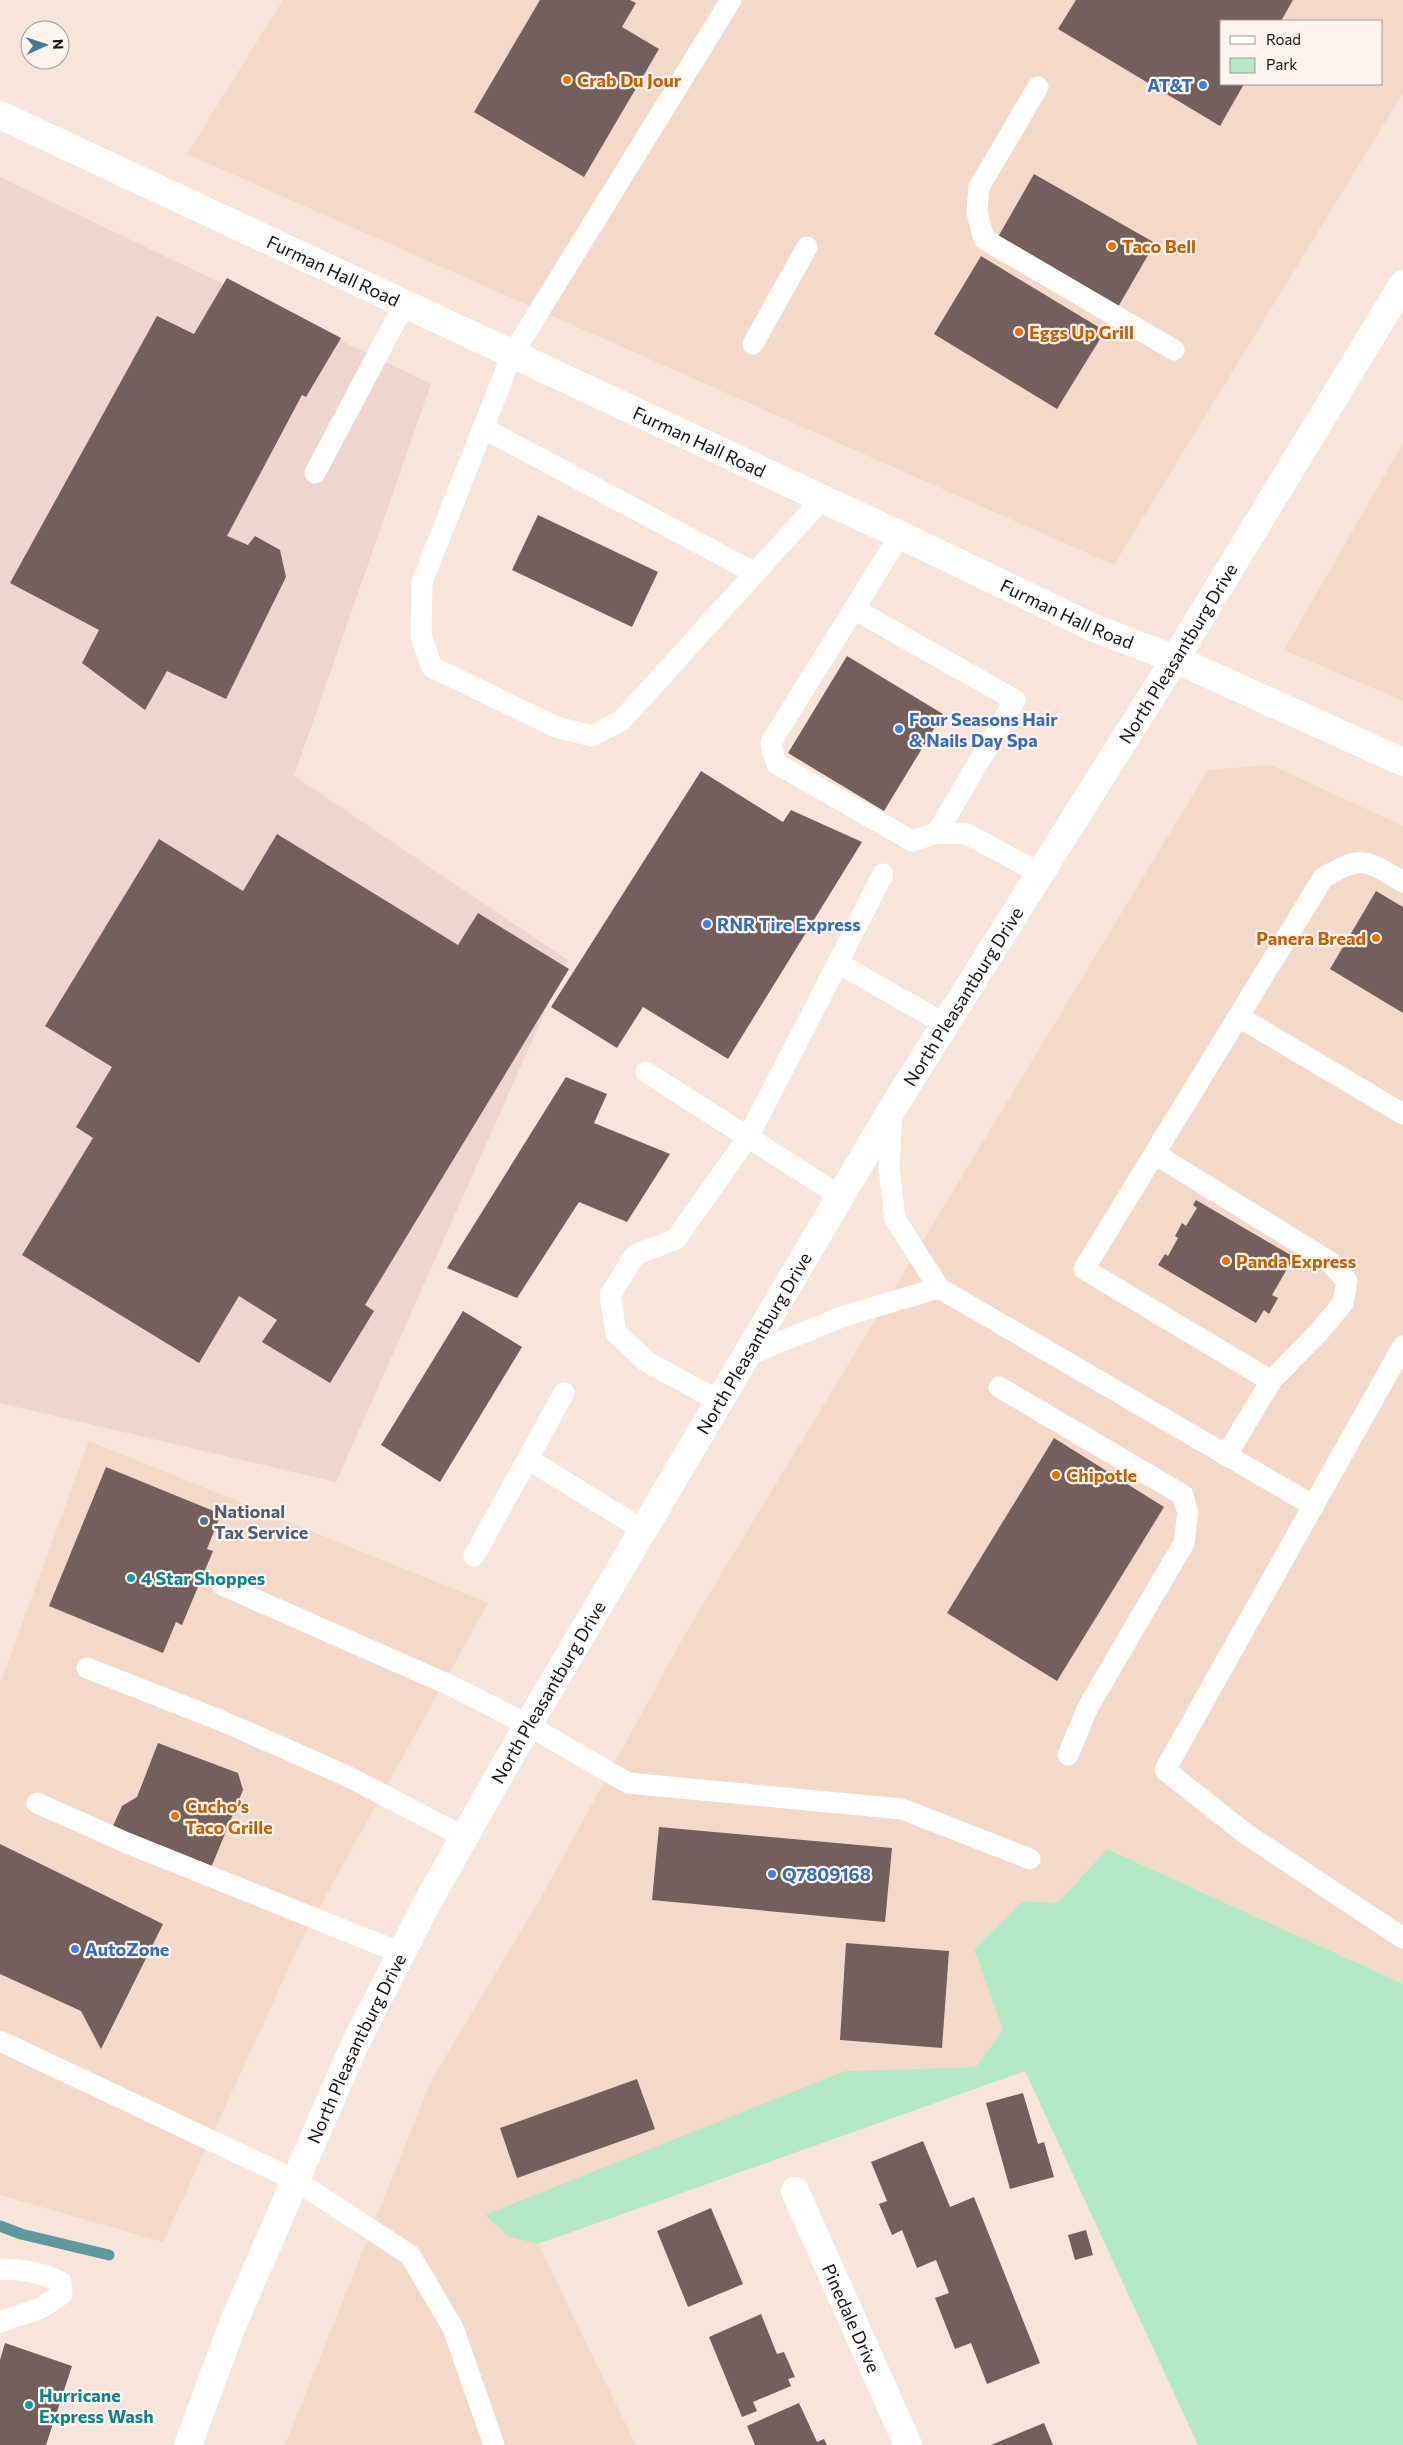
<svg xmlns="http://www.w3.org/2000/svg" width="1403" height="2445" viewBox="0 0 1403 2445" font-family="Commissioner,sans-serif">
<style>
.built{fill:#f2d9c9;fill-rule:evenodd}
.industrial{fill:#eed5cd}
.green{fill:#b4e9c5}
.lines{fill:none;stroke-linecap:round;stroke-linejoin:round}
.stream{stroke:#5f989d;stroke-width:11}
.building{fill:#73605d}
.lane{stroke:#fff;stroke-width:21}
.street{stroke:#fff;stroke-width:28}
.secondary{stroke:#fff;stroke-width:28}
.food-dot{fill:#e8710a;stroke:#fff4ed;stroke-width:2}
.shop-dot{fill:#3f7fe0;stroke:#fff4ed;stroke-width:2}
.service-dot{fill:#5c6f8a;stroke:#fff4ed;stroke-width:2}
.culture-dot{fill:#0f9aa8;stroke:#fff4ed;stroke-width:2}
.labels{text-anchor:middle;dominant-baseline:central;stroke-width:4.5;stroke-linejoin:round;paint-order:stroke}
.food-label{font-size:18px;font-weight:bold;fill:#c56008;stroke:#fff4ed;text-anchor:start}
.shop-label{font-size:18px;font-weight:bold;fill:#366cbe;stroke:#fff4ed;text-anchor:start}
.street-label{font-size:18px;fill:#19130f;stroke:#fff4ed}
.service-label{font-size:18px;font-weight:bold;fill:#4e5e75;stroke:#fff4ed;text-anchor:start}
.culture-label{font-size:18px;font-weight:bold;fill:#0d838f;stroke:#fff4ed;text-anchor:start}
</style>
<rect width="100%" height="100%" fill="#f7e5da"/>
<g class="built">
<path d="M283,0h1120v93l-289,472 -927,-411zM1222,21h160v63h-160z"/>
<path d="M1403,443v258l-119,-51z"/>
<path d="M1271,765l132,61v1158l-296,-135 -49,54 -35,-2 -49,48 29,81 -27,37 -131,4 -360,144 24,22 29,7 98,201h-351l146,-364 109,-182 148,-270 520,-859z"/>
<path d="M89,1441l399,162 -185,334 -140,305 -163,-47v-511z"/>
</g>
<path class="industrial" d="M0,177l431,207 -137,392 274,184 -232,522 -336,-79z"/>
<path class="green" d="M1107,1849l296,135v461h-205l-173,-374 -487,173 -29,-7 -24,-22 360,-144 131,-4 27,-37 -29,-81 49,-48 35,2z"/>
<g class="lines">
<path class="stream" d="M0,2226l21,8 88,21"/>
</g>
<g class="building">
<path d="M540,0h90l6,3 -14,24 37,22 -75,128 -110,-65z"/>
<path d="M1076,0h217l-12,21h-59v63h22l-24,42 -162,-97z"/>
<path d="M1034,174l121,69 -37,64 -120,-70z"/>
<path d="M981,256l124,75 -48,78 -123,-75z"/>
<path d="M227,278l114,60 -35,59 -4,-2 -75,141 21,9 7,-9 25,14 6,27 -60,122 -59,-28 -22,39 -63,-47 17,-33 -89,-47 147,-267 37,18z"/>
<path d="M538,515l120,57 -26,55 -120,-57z"/>
<path d="M847,656l96,58 -59,97 -96,-58z"/>
<path d="M701,771l82,51 8,-12 71,32 -134,217 -85,-52 -26,41 -66,-41z"/>
<path d="M277,834l181,111 20,-32 91,56 -204,336 9,6 -44,72 -68,-41 15,-22 -38,-24 -40,67 -177,-108 71,-117 -17,-11 36,-60 -67,-41 114,-187 84,52z"/>
<path d="M1376,891l27,16v106l-73,-44z"/>
<path d="M566,1077l41,17 -13,29 76,31 -43,68 -48,-20 -62,96 -70,-30z"/>
<path d="M1196,1200l98,57 -22,38 6,3 -9,16 -5,-4 -8,13 -98,-58 7,-11 3,2 10,-18 -3,-2 7,-13 4,3 11,-18 -4,-3z"/>
<path d="M463,1311l59,36 -82,135 -59,-37z"/>
<path d="M1054,1438l110,69 -107,174 -110,-68z"/>
<path d="M106,1467l115,47 -14,35 6,2 -31,74 -6,-3 -13,31 -114,-47z"/>
<path d="M158,1743l80,30 5,17 -35,85 -95,-49 9,-20 15,-9z"/>
<path d="M659,1827l233,21 -7,74 -233,-22z"/>
<path d="M0,1844l163,80 -62,125 -20,-38 -81,-37z"/>
<path d="M846,1943l103,8 -7,97 -102,-8z"/>
<path d="M637,2079l18,50 -138,49 -17,-50z"/>
<path d="M1023,2093l15,51 6,-2 10,35 -44,12 -24,-86z"/>
<path d="M923,2141l27,66 24,-10 66,166 -53,21 -16,-41 -16,6 -20,-51 14,-5 -13,-33 -19,8 -15,-38 -10,5 -13,-31 8,-3 -16,-39z"/>
<path d="M711,2208l32,76 -55,23 -31,-76z"/>
<path d="M1086,2230l7,25 -18,5 -7,-25z"/>
<path d="M761,2314l16,40 7,-2 11,25 -7,2 3,7 -38,16 4,9 -15,6 -33,-80z"/>
<path d="M5,2343l67,23 -26,79h-46v-85z"/>
<path d="M799,2403l18,39 7,-3 3,6h-72l-8,-19z"/>
<path d="M1044,2423l9,22h-62z"/>
</g>
<g class="lines">
<g class="lane">
<path d="M731,0l-219,355 -90,227 -1,54 11,31 124,60 36,9 30,-16 200,-221"/>
<path d="M1038,87l-59,100 -2,25 7,27 190,111"/>
<path d="M753,344l54,-97"/>
<path d="M483,428l272,145"/>
<path d="M315,473l89,-168"/>
<path d="M900,535l-129,207 1,8 5,14 135,77 25,-8 30,1 72,39"/>
<path d="M854,609l161,91 -78,133"/>
<path d="M838,963l45,-89"/>
<path d="M1239,1017l164,97"/>
<path d="M646,1072l194,124"/>
<path d="M892,1109l-3,60 6,50 44,69 375,218"/>
<path d="M1155,1154l175,108 17,19 -4,22 -25,30 -47,48 -45,75"/>
<path d="M1403,1346l-238,424 81,64 157,104"/>
<path d="M746,1356l98,-40 95,-28"/>
<path d="M1271,1381l-187,-112 239,-391c38,-23 42,-19 80,4"/>
<path d="M999,1387l184,108 5,18 -4,30 -96,164 -20,48"/>
<path d="M719,1401l-72,-39 -31,-29 -6,-38 25,-40 41,-16 72,-102 90,-174 107,61"/>
<path d="M528,1459l115,71"/>
<path d="M474,1556l90,-163"/>
<path d="M222,1585l232,102 74,38 100,58 274,26 128,50"/>
<path d="M87,1668l135,53 125,55 117,61"/>
<path d="M37,1803l90,40 274,110"/>
<path d="M0,2041l295,139 115,75 43,73 41,117"/>
<path d="M0,2269c22,0 41,3 61,13l1,12 -21,14 -41,14"/>
</g>
<g class="street">
<path id="s1" d="M0,115l900,420 194,93 81,31 228,103"/>
<path id="s2" d="M795,2191l113,254"/>
</g>
<path class="secondary" id="s3" d="M188,2445l44,-119 122,-280 74,-145 100,-176 364,-616 283,-450 228,-375"/>
</g>
<g class="food-dot">
<circle cx="567" cy="80" r="5"/>
<circle cx="1112" cy="246" r="5"/>
<circle cx="1019" cy="332" r="5"/>
<circle cx="1376" cy="938" r="5"/>
<circle cx="1226" cy="1261" r="5"/>
<circle cx="1056" cy="1475" r="5"/>
<circle cx="175" cy="1816" r="5"/>
</g>
<g class="shop-dot">
<circle cx="1203" cy="85" r="5"/>
<circle cx="899" cy="729" r="5"/>
<circle cx="707" cy="924" r="5"/>
<circle cx="772" cy="1874" r="5"/>
<circle cx="75" cy="1949" r="5"/>
</g>
<circle class="service-dot" cx="204" cy="1521" r="5"/>
<g class="culture-dot">
<circle cx="131" cy="1578" r="5"/>
<circle cx="29" cy="2405" r="5"/>
</g>
<g class="labels">
<g class="food-label">
<text x="577" y="80">Crab Du Jour</text>
<text x="1122" y="246">Taco Bell</text>
<text x="1029" y="332">Eggs Up Grill</text>
<text x="1366" y="938" text-anchor="end">Panera Bread</text>
<text x="1236" y="1261">Panda Express</text>
<text x="1066" y="1475">Chipotle</text>
<text x="185" y="1806">Cucho’s<tspan x="185" dy="21">Taco Grille</tspan></text>
</g>
<g class="shop-label">
<text x="1193" y="85" text-anchor="end">AT&amp;T</text>
<text x="909" y="719">Four Seasons Hair<tspan x="909" dy="21">&amp; Nails Day Spa</tspan></text>
<text x="717" y="924">RNR Tire Express</text>
<text x="782" y="1874">Q7809168</text>
<text x="85" y="1949">AutoZone</text>
</g>
<g class="street-label">
<text stroke="none"><textPath href="#s1" startOffset="368">Furman Hall Road</textPath></text>
<text stroke="none"><textPath href="#s1" startOffset="772">Furman Hall Road</textPath></text>
<text stroke="none"><textPath href="#s1" startOffset="1178">Furman Hall Road</textPath></text>
<text stroke="none"><textPath href="#s3" startOffset="2051">North Pleasantburg Drive</textPath></text>
<text stroke="none"><textPath href="#s3" startOffset="1646">North Pleasantburg Drive</textPath></text>
<text stroke="none"><textPath href="#s3" startOffset="1241">North Pleasantburg Drive</textPath></text>
<text stroke="none"><textPath href="#s3" startOffset="836">North Pleasantburg Drive</textPath></text>
<text stroke="none"><textPath href="#s3" startOffset="431">North Pleasantburg Drive</textPath></text>
<text stroke="none"><textPath href="#s2" startOffset="139">Pinedale Drive</textPath></text>
</g>
<g class="service-label">
<text x="214" y="1511">National<tspan x="214" dy="21">Tax Service</tspan></text>
</g>
<g class="culture-label">
<text x="141" y="1578">4 Star Shoppes</text>
<text x="39" y="2395">Hurricane<tspan x="39" dy="21">Express Wash</tspan></text>
</g>
</g>
<rect x="1220" y="20" width="162" height="65" fill="#fff4ed" stroke="#a39a94"/>
<rect x="1230" y="36" width="25" height="8" fill="#ffffff" stroke="#a39a94"/>
<text x="1266" y="45" font-size="15" fill="#19130f">Road</text>
<rect x="1230" y="58" width="25" height="15" fill="#b4e9c5" stroke="#a39a94"/>
<text x="1266" y="70" font-size="15" fill="#19130f">Park</text>
<g transform="translate(45 45) rotate(87)"><circle r="24" fill="#fff4ed" stroke="#a39a94"/>
<path d="M0-4L9 19L0 12L-9 19Z" fill="#3d7b91"/>
<text y="-8" font-size="14" font-weight="bold" text-anchor="middle" fill="#19130f">N</text>
</g>
</svg>
